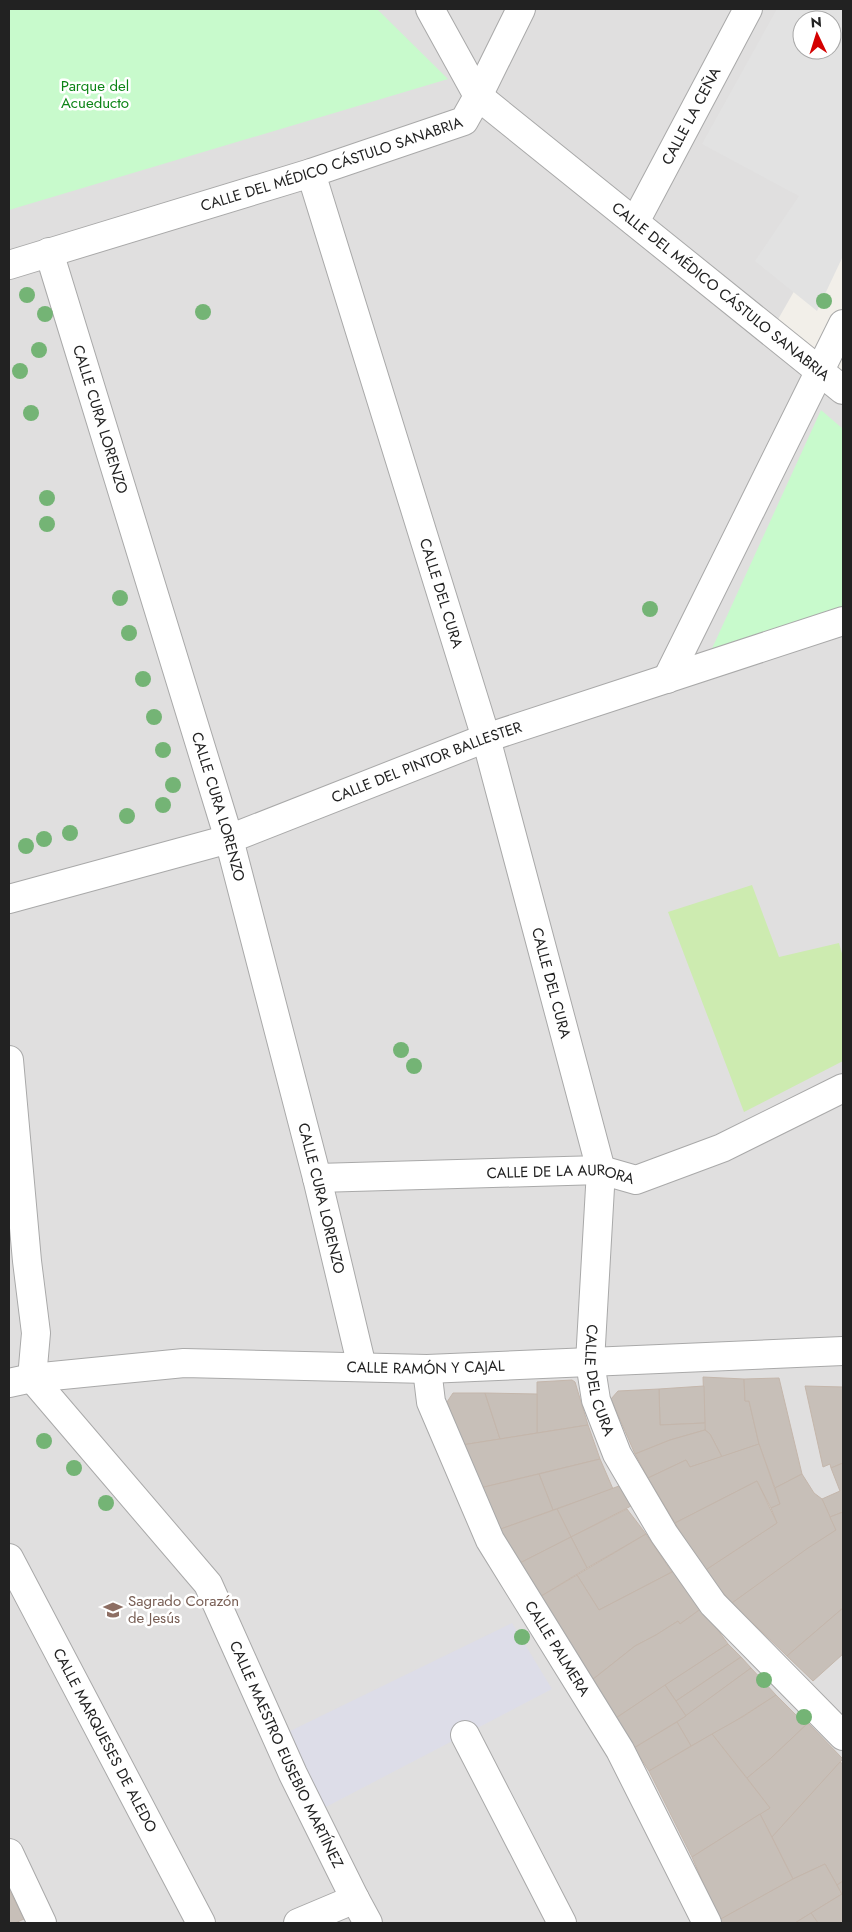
<svg xmlns="http://www.w3.org/2000/svg" width="852" height="1932" viewBox="0 0 852 1932" font-family="Jost,sans-serif">
<style>
.residential{fill:#e0dfdf;fill-rule:evenodd}
.grass{fill:#cdebb0}
.park{fill:#c8facc}
.parking{fill:#e2e2e2;fill-rule:evenodd}
.plaza{fill:#dddde8}
.building{fill:#c7bfb8;stroke:#c4b6ab}
.lines{fill:none;stroke-linecap:round;stroke-linejoin:round}
.minor-casing{stroke:#a9a9a9;stroke-width:30}
.minor{stroke:#fff;stroke-width:28}
.tree{fill:#74b475}
.labels{text-anchor:middle;dominant-baseline:central;stroke-width:5;stroke-linejoin:round;paint-order:stroke}
.park-label{font-size:15px;fill:#0c8416;stroke:#fff}
.street-label{font-size:15px;fill:#222;stroke:#fff}
.education-label{font-size:15px;fill:#785e54;stroke:#fff;text-anchor:start}
</style>
<rect width="100%" height="100%" fill="#f2efe9"/>
<path class="residential" d="M9,9h834v197l-74,129 74,61v1527h-834zM802,20h30v30h-30z"/>
<path class="grass" d="M752,885l27,72 60,-14 4,14v104l-99,51 -76,-200z"/>
<g class="park">
<path d="M9,9h368l71,70 -439,131z"/>
<path d="M821,410l22,19v179l-133,45z"/>
</g>
<path class="parking" d="M777,9h66v247l-26,55 -62,-50 44,-65 -97,-52zM802,20h30v30h-30z"/>
<path class="plaza" d="M512,1623l40,66 -228,119 -40,-74z"/>
<g class="building">
<path d="M703,1377l41,2 1,22h4l10,43 -37,13 -12,-23 -5,-4z"/>
<path d="M779,1378l23,96 -27,14 -16,-44 -10,-43h-4l-1,-22z"/>
<path d="M572,1380l3,2 13,43 -51,8v-51z"/>
<path d="M704,1386l1,37 -45,2 -1,-36z"/>
<path d="M805,1386l38,1v76l-12,5 -1,-4 -7,3z"/>
<path d="M659,1389l1,36 45,-2v7l-35,10 -35,14 -24,-55 7,-8z"/>
<path d="M453,1393h32l15,46 -38,6 -15,-43z"/>
<path d="M485,1393l52,1v39l-37,6z"/>
<path d="M588,1425l12,34 -120,29 -18,-43z"/>
<path d="M705,1430l5,4 12,23 -32,10 -4,-7 -38,18 -13,-24 35,-14z"/>
<path d="M759,1444l21,60 -9,4 -14,-27 -82,42 -27,-45 38,-18 4,7z"/>
<path d="M600,1459l13,30 -60,21 -14,-36z"/>
<path d="M843,1463v49l-13,5 -8,-18 18,-8 -9,-23z"/>
<path d="M539,1474l14,36 -55,20 -18,-42z"/>
<path d="M802,1474l12,19 8,6 14,31 -104,73 -28,-32 73,-48 -6,-15 9,-4 -5,-16z"/>
<path d="M757,1481l20,42 -73,48 -29,-48z"/>
<path d="M619,1486l12,20 -60,31 -14,-28z"/>
<path d="M557,1509l14,28 -53,27 -20,-34z"/>
<path d="M627,1509l19,25 -59,34 -16,-31z"/>
<path d="M843,1512v96l-56,48 -55,-53 76,-55 28,-18 -6,-13z"/>
<path d="M646,1534l26,38 -73,38 -22,-35z"/>
<path d="M571,1537l16,31 -49,30 -20,-34z"/>
<path d="M674,1571l28,37 -22,16 -2,-3 -22,14 -21,11 -43,34 -54,-82 39,-23 22,35z"/>
<path d="M702,1608l26,36 -112,74 -24,-38 43,-34 21,-11 22,-14 2,3z"/>
<path d="M843,1608v46l-30,27 -26,-25z"/>
<path d="M728,1644l13,13 -65,44 -11,-16z"/>
<path d="M741,1657l10,11 -65,48 -10,-15z"/>
<path d="M751,1668l25,27 -47,30 -38,21 -14,-24z"/>
<path d="M665,1685l21,31 -52,32 -18,-30z"/>
<path d="M776,1695l30,30 -36,34 -23,19 -35,-44 32,-18z"/>
<path d="M677,1722l14,24 -42,25 -15,-23z"/>
<path d="M808,1723l35,36 -71,78 -12,-23 10,-6 -23,-30 23,-19z"/>
<path d="M712,1734l58,74 -78,49 -43,-86z"/>
<path d="M840,1762l3,2v117l-6,4 -12,-21 -32,15 -21,-42z"/>
<path d="M760,1814l33,65 -74,41 -27,-63z"/>
<path d="M825,1864l17,30 -47,29h-75l-1,-3 74,-41z"/>
<path d="M843,1881v15l-6,-11z"/>
<path d="M9,1889l15,30 -9,4h-6z"/>
<path d="M842,1894l1,2v27h-25l-7,-10z"/>
<path d="M811,1913l7,10h-23z"/>
</g>
<g class="lines">
<g class="minor-casing">
<g id="minor">
<path id="s1" d="M430,9l48,87 365,294"/>
<path id="s2" d="M311,173l175,565 115,432 -11,192 6,38 21,54 47,80 49,70 130,132"/>
<path id="s3" d="M635,222l113,-213"/>
<path id="s4" d="M49,252l180,587 88,339 45,189"/>
<path id="s5" d="M9,265l302,-92 153,-52 14,-25 43,-87"/>
<path d="M667,679l176,-355"/>
<path id="s6" d="M9,899l220,-60 257,-101 357,-117"/>
<path id="s7" d="M9,1060l18,201 9,72 -4,45 176,206 85,190 62,125 13,24"/>
<path id="s8" d="M317,1178l284,-8 35,10 86,-32 121,-60"/>
<path id="s9" d="M427,1369l4,33 59,138 130,210 87,173"/>
<path id="s10" d="M9,1383l23,-5 152,-15 243,6 416,-18"/>
<path id="s11" d="M9,1558l192,365"/>
<path d="M465,1735l97,188"/>
<path d="M9,1853l33,70"/>
<path d="M298,1923l57,-24"/>
</g>
</g>
<use href="#minor" class="minor"/>
</g>
<g class="tree">
<circle cx="27" cy="295" r="8"/>
<circle cx="824" cy="301" r="8"/>
<circle cx="203" cy="312" r="8"/>
<circle cx="45" cy="314" r="8"/>
<circle cx="39" cy="350" r="8"/>
<circle cx="20" cy="371" r="8"/>
<circle cx="31" cy="413" r="8"/>
<circle cx="47" cy="498" r="8"/>
<circle cx="47" cy="524" r="8"/>
<circle cx="120" cy="598" r="8"/>
<circle cx="650" cy="609" r="8"/>
<circle cx="129" cy="633" r="8"/>
<circle cx="143" cy="679" r="8"/>
<circle cx="154" cy="717" r="8"/>
<circle cx="163" cy="750" r="8"/>
<circle cx="173" cy="785" r="8"/>
<circle cx="163" cy="805" r="8"/>
<circle cx="127" cy="816" r="8"/>
<circle cx="70" cy="833" r="8"/>
<circle cx="44" cy="839" r="8"/>
<circle cx="26" cy="846" r="8"/>
<circle cx="401" cy="1050" r="8"/>
<circle cx="414" cy="1066" r="8"/>
<circle cx="44" cy="1441" r="8"/>
<circle cx="74" cy="1468" r="8"/>
<circle cx="106" cy="1503" r="8"/>
<circle cx="522" cy="1637" r="8"/>
<circle cx="764" cy="1680" r="8"/>
<circle cx="804" cy="1717" r="8"/>
</g>
<defs>
<g id="school-bare" transform="scale(1.5)"><path d="M0-5L7-2L0 1L-7-2ZM-4 1L0 2.5L4 1V4Q0 6-4 4Z" fill="#8d6e63" stroke="#fff" stroke-width="2.5" paint-order="stroke"/></g>
</defs>
<g fill-rule="evenodd">
<use href="#school-bare" x="113" y="1610"/>
</g>
<g class="labels">
<g class="park-label">
<text x="95" y="86">Parque del<tspan x="95" dy="17">Acueducto</tspan></text>
</g>
<g class="street-label">
<text stroke="none"><textPath href="#s3" startOffset="120">CALLE LA CEÑA</textPath></text>
<text stroke="none"><textPath href="#s5" startOffset="338">CALLE DEL MÉDICO CÁSTULO SANABRIA</textPath></text>
<text stroke="none"><textPath href="#s1" startOffset="411">CALLE DEL MÉDICO CÁSTULO SANABRIA</textPath></text>
<text stroke="none"><textPath href="#s4" startOffset="175">CALLE CURA LORENZO</textPath></text>
<text stroke="none"><textPath href="#s2" startOffset="440">CALLE DEL CURA</textPath></text>
<text stroke="none"><textPath href="#s6" startOffset="440">CALLE DEL PINTOR BALLESTER</textPath></text>
<text stroke="none"><textPath href="#s4" startOffset="580">CALLE CURA LORENZO</textPath></text>
<text stroke="none"><textPath href="#s2" startOffset="845">CALLE DEL CURA</textPath></text>
<text stroke="none"><textPath href="#s8" startOffset="244">CALLE DE LA AURORA</textPath></text>
<text stroke="none"><textPath href="#s4" startOffset="985">CALLE CURA LORENZO</textPath></text>
<text stroke="none"><textPath href="#s10" startOffset="418">CALLE RAMÓN Y CAJAL</textPath></text>
<text stroke="none"><textPath href="#s2" startOffset="1250">CALLE DEL CURA</textPath></text>
<text stroke="none"><textPath href="#s9" startOffset="311">CALLE PALMERA</textPath></text>
<text stroke="none"><textPath href="#s11" startOffset="206">CALLE MARQUESES DE ALEDO</textPath></text>
<text stroke="none"><textPath href="#s7" startOffset="778">CALLE MAESTRO EUSEBIO MARTÍNEZ</textPath></text>
</g>
<g class="education-label">
<text x="128" y="1601">Sagrado Corazón<tspan x="128" dy="17">de Jesús</tspan></text>
</g>
</g>
<rect width="852" height="1932" fill="none" stroke="#222222" stroke-width="20"/>
<g transform="translate(817 35) rotate(356)"><circle r="24" fill="#ffffff" stroke="#a7a7a7"/>
<path d="M0-4L9 19L0 12L-9 19Z" fill="#d40000"/>
<text y="-8" font-size="14" font-weight="bold" text-anchor="middle" fill="#222222">N</text>
</g>
</svg>
